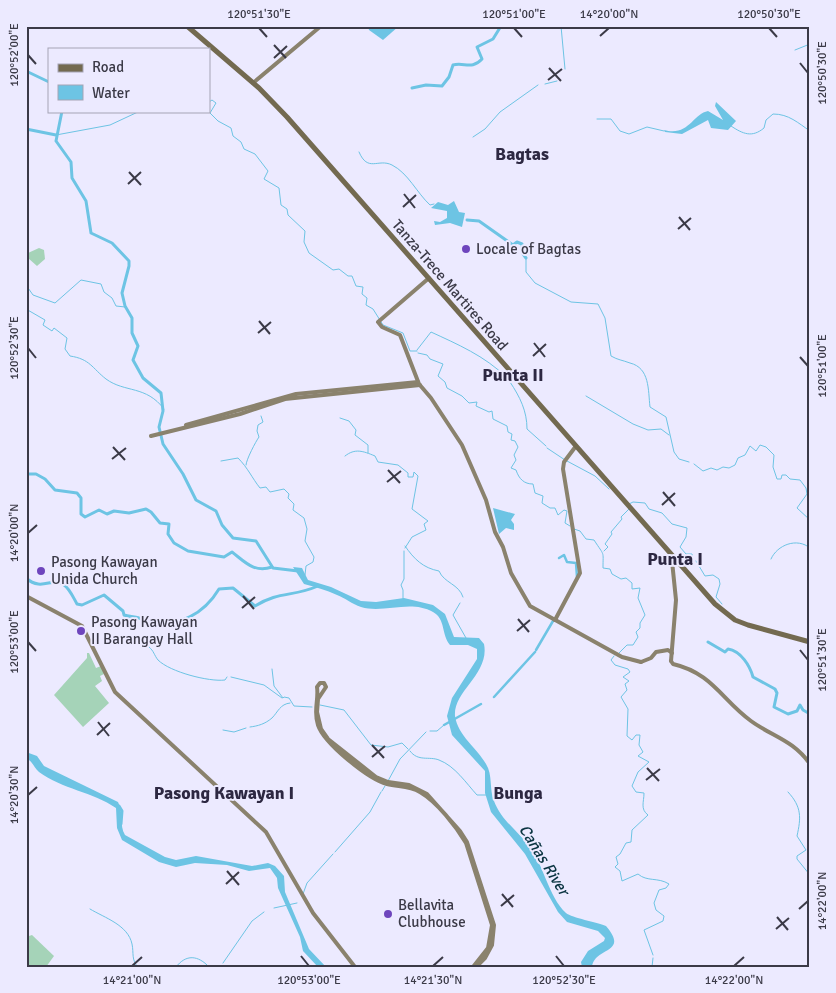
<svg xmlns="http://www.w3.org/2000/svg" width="836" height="993" viewBox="0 0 836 993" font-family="Signika,sans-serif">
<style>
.green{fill:#a5d3b8}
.water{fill:#6dc4e4}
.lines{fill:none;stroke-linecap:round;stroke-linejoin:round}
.stream{stroke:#6dc4e4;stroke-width:1}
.canal{stroke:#6dc4e4;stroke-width:2.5}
.river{stroke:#6dc4e4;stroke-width:3}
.secondary{stroke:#8a826d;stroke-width:4}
.primary{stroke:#736a50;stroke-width:5}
.ticks{fill:none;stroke:#3b3a47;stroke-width:2}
.poi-dot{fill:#6e45bd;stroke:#eceaff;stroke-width:2}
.labels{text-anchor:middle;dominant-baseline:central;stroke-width:4;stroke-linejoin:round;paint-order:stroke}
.poi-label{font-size:15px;fill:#3b3a47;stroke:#eceaff;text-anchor:start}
.street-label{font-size:15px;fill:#3b3a47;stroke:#eceaff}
.water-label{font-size:16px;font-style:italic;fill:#093340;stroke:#eceaff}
.quarter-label{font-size:18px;font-weight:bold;fill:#2d2842;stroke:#eceaff}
.neatline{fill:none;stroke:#3b3a47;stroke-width:2}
.ticks-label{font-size:12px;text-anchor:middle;fill:#3b3a47}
</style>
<rect width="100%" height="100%" fill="#eceaff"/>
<g class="green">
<path d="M39,248l5,2 1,9 -8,7 -9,-8v-5z"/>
<path d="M87,653h2l7,15 5,-2 3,8 -4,2 2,5 -7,5 14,17 -26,24 -29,-32 33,-37z"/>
<path d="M32,935l22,21 -8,11h-20v-30z"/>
</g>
<g class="water">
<path d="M399,26l-16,14 -14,-10 -1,-3z"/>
<path d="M716,102l20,19 -8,9 -17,-2 -3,-8 -26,14 -17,-2 -1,-2c24,7 29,-16 44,-19l15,9 -8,-14z"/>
<path d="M454,201l5,11 6,1 -3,14 -12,-4 -15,2 -1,-4 6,1 7,-4v-7l-16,-3 7,-6 10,3z"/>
<path d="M493,508l22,6 -4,6 3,4v6l-8,-2 -7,6z"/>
<path d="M293,567l9,1 6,12 23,7 30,14 15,1 28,-4 29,7 12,9 9,23 25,1 5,6c6,30 -31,47 -29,72 3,20 22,32 31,48 7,11 3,25 8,37 7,19 23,29 35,45 15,19 19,50 37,67 6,5 31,9 40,13 24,28 -12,21 -14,41h-10l-1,-5 7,-11 16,-10 1,-3 -7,-7 -31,-9 -9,-10 -33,-58 -34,-42 -6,-19v-22l-33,-36 -5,-19 5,-18 25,-39v-10l-9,-4h-18c-9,-10 -4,-26 -17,-33 -23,-13 -49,2 -72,-5 -9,-3 -16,-9 -24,-12 -11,-5 -22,-8 -33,-11z"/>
<path d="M26,752l11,4 7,10 74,36c6,11 1,23 7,33l40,22 11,3 20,-4 56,10 16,-3 7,3 9,10 1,16 24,57 17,18h-8l-15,-16 -3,-14 -22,-49 -1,-10 -7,-10 -21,3 -22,-6 -32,-2 -19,4 -17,-5 -37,-22 -5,-12 -1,-20c-23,-16 -54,-19 -77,-36 -4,-3 -6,-9 -10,-12h-3z"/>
</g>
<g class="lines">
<g class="stream">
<path d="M561,26l4,43"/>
<path d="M795,50l15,-6"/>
<path d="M545,84l12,-3"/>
<path d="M209,102l3,-2 4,3 -6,10 8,8 13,7 2,8 8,6 3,7 11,5 13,17 -4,8 15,9 2,17 6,4 1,6 17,16 -1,11 5,11 24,17 6,-1 9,7h4l4,10 7,1 -1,7 5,4 -1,7 7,4 10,16 20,8 7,18h7"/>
<path d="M597,119h14l9,12 9,3 18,-7 17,4"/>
<path d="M731,126c12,8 21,12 33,2l2,-8 7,-6c16,0 25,9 37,17"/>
<path d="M56,135l54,-10 30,-14"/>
<path d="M473,137l12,-8 15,-17 38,-27"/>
<path d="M359,152c9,21 19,6 33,13 16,8 25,28 38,40l4,-1"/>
<path d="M526,258v14l9,11 36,19 27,2 7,14 6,38c7,4 11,4 19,7 20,5 18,27 20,44l16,10 8,35 5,7 10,3"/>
<path d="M26,285l7,10 22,8 26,-23 20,4 3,8 8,6 4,8 9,1"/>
<path d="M26,309l19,11 -2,5 9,6 2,-3 13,10 -2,11 5,7c20,3 22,12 36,23 19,14 40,6 58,30"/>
<path d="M417,350l14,-18c26,12 54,24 75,45"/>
<path d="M418,353l9,2 3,4 13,5 -5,12 7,6 2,6 15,8 7,7 8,-1 -1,4 13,6 3,-1 1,8 14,7 1,6 4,2 -1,6 4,1 3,6 -4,8 2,5 -5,8 5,2c3,9 8,14 17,14l2,9 8,3 -1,7 8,5h5l3,7 6,-5 3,1 -2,12 5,3"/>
<path d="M510,382c10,15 17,29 17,47l19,17"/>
<path d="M586,396l47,28 15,6 13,-1 8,6"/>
<path d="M340,418l9,3 7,9 -1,5 13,10v8"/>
<path d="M547,448l18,12"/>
<path d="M345,456c10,-8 18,-5 30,0l3,6 20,3 10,8v4h5l1,-5 4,4 -6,33 16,12 -4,3 2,6 -14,7 -7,11"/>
<path d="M221,461l17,-3c10,10 14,20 22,30l6,-1 4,5 14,-3 5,5 -1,4 6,6 -1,6 11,8 3,11 -2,12 9,16 -1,5 -7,4 -1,9"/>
<path d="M567,461l28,15 14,13"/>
<path d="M694,464l9,7 8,-3 6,2 6,-3 6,1 6,-3 3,-7 7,-3 5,-9 6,5 4,-6 6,2 8,8 -1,12 4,12h4l1,-4h4l4,4 10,1 6,8 1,6 -10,14 13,12"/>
<path d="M246,465c0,-5 10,-24 13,-28l-2,-6 1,-6 5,-3 -2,-6"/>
<path d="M629,504l4,-2 12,1 4,6 13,4 10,11 15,4 -1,9 -6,10 6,7h6l1,8"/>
<path d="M574,529l6,2 6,8 8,1c11,17 9,10 9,28l7,1 2,5 9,5 5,-1 6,5v6l8,-1 -2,10 7,17 -5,8v5l-4,4 2,5 -5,8h-6l-8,8"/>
<path d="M405,546c9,13 18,22 34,25 5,12 20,13 24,26"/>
<path d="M604,551l4,-4 -3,-3 7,-10 -1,-2 11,-13 -1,-2 8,-8"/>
<path d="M771,559c6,-14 26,-22 39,-11"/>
<path d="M696,561l9,15 8,-1 6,4 1,5 -4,13 6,7"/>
<path d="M403,599v-9l-2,-5 3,-6v-28"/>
<path d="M460,603l-7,12 13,23"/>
<path d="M149,647c5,4 5,8 9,13 12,12 51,22 67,20l2,-3"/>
<path d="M614,656l-3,4 4,5 13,4 2,3 -7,5 6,4 -4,3 2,6 -6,7 7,12 -1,27 5,4 4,-5h4l-1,10 4,7 -5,4 11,6 -11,10 -6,14 4,6 8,1c0,9 -4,16 4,22l-16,15 -1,12 -5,1 -6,11 -4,3 2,7 -3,3 5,4 2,10 16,-7c9,8 20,3 31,10l-3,4 -7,2 -5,13 2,7 8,6 -1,5 -19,9 9,25"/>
<path d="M272,669l2,17 9,12 1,-1 5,1 5,8 18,1"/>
<path d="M231,677l33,8 18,13"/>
<path d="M320,705l24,5 27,35 17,2 14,-4 6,6"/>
<path d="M250,727c8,-1 15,-3 22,-9 6,-6 8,-14 18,-15"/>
<path d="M223,730l11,2 12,-4"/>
<path d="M430,731h7l7,-6"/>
<path d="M410,751c8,11 19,5 29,9 16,6 27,23 38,35h10"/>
<path d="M388,781l12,-22 26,-27"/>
<path d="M382,791l3,-5"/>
<path d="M788,792c14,15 13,26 9,44l9,14 -9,6v3l13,16"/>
<path d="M335,852l35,-40 11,-20"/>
<path d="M303,894l4,-11 26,-29"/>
<path d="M274,908l23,-5"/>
<path d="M90,909c15,9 38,16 42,35 2,9 -1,16 6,23"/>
<path d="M223,963l29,-42 12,-9"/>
<path d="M176,967c10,-13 22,-12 33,0"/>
<path d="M652,967l1,-9"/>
</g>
<g class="canal">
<path d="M559,558l5,-3 3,7 9,1 1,14"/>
<path d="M536,650l17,-29"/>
<path d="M494,697l41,-45"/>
<path d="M444,725l37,-21"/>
</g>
<g class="river">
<path d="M26,71l23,11"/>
<path d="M412,88l14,-3 16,1 7,-9 4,-12c11,-3 19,5 29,-6l-5,-12 16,-8 8,-13"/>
<path d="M62,111l-6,30 15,21 1,16 14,23 5,32 21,10 17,18v5l-7,27 3,13 7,12v15l6,13 -5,14 10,18 18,15 2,18 -4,16 4,17 20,30 13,26 20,11 6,14 11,13 23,3 17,27 25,3"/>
<path d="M26,129l30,6"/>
<path d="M467,220l12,1 34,24 4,-3 5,2 1,10 3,4"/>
<path d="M26,474h10l9,5 10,11 22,3 4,5v16l4,3 14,-7 8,4 7,-3 15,2 17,-4 5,3 9,11 9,1 -1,10 6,9 14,8 36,6 8,-5c13,10 22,21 40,15"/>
<path d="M26,578c16,14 25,-1 37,6 7,5 10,13 14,20l5,1 22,-10 19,16 1,4c5,2 10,1 15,3 4,1 7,4 11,5 29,4 54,-9 69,-34l14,-1 22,18c24,-15 38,-9 63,-20"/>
<path d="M708,642l17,10 3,-3c13,2 22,17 25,28l22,12 2,4 -3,14 14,7 9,-3 3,-6 3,5 7,4"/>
<path d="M119,806l3,5 -1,13"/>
</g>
<g class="secondary">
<path d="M253,83l68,-57"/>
<path d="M429,278l-51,44 4,5 18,8 19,49 12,14 31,47 24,55 9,32 8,15 8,26 19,33 92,51 19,5"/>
<path d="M186,425l110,-31 122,-12"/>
<path d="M151,436l89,-22 45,-15 135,-14"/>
<path d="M26,596l56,30 33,66 151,140 47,81 42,54"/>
<path d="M555,620l25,-47 -17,-104 1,-7 12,-16"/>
<path d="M671,661l2,3c39,9 49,36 78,57 22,16 42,19 59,43"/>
<path d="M671,661l5,-61 -4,-39 3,-2"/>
<path d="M641,662l10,-4 5,-6 12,-2 4,3"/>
<path d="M473,967l15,-19 4,-23 -26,-82c-10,-17 -29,-41 -46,-51 -11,-7 -22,-5 -33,-8 -19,-5 -63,-41 -69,-59 -5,-14 1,-25 -1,-38l3,-4h4l2,4 -8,12 -1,13 4,17 7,10 48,38 12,5 21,3 18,9 33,37 7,11 27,83 -2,20 -7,13 -9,9"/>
</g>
<path class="primary" d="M187,26l72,62 28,29 428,487 20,16 13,5 62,17"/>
</g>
<path class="ticks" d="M259,28l8,9M514,28l8,9M769,28l8,9M600,36l9,-8M274,45l12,13M28,55l8,9M274,58l13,-12M800,63l8,10M549,68l12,13M548,80l14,-11M129,172l12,13M128,184l13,-12M404,194l11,14M403,207l13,-12M679,217l11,13M678,229l13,-11M259,321l11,13M258,333l13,-11M534,343l11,14M28,348l8,10M533,356l13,-12M800,357l8,9M113,447l12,13M112,459l14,-11M388,470l12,13M387,482l14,-11M663,492l12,14M662,505l13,-12M28,533l9,-8M243,596l11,13M242,608l13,-11M518,619l11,13M517,631l13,-11M28,642l8,9M800,650l8,10M98,722l11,14M97,735l13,-12M372,745l12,13M372,757l13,-11M647,768l12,13M646,780l14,-11M28,795l9,-8M227,871l12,14M226,884l13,-12M502,894l11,13M501,906l13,-11M799,909l9,-8M777,917l11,13M776,929l13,-11M301,956l8,10M556,956l8,10M132,966l10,-9M433,966l10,-9M734,966l10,-9"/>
<g class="poi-dot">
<circle cx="466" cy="249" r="5"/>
<circle cx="41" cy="571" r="5"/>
<circle cx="81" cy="631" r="5"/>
<circle cx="388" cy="914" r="5"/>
</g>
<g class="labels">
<g class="poi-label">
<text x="476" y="249">Locale of Bagtas</text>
<text x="51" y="562">Pasong Kawayan<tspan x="51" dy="17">Unida Church</tspan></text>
<text x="91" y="622">Pasong Kawayan<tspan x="91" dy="17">II Barangay Hall</tspan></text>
<text x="398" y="905">Bellavita<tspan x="398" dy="17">Clubhouse</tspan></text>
</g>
<g class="street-label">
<text transform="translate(450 285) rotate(49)">Tanza-Trece Martires Road</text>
</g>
<g class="water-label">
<text transform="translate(544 860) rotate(58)">Cañas River</text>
</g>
<g class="quarter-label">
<text x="522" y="154">Bagtas</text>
<text x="513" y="375">Punta II</text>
<text x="675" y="559">Punta I</text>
<text x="224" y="793">Pasong Kawayan I</text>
<text x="518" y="793">Bunga</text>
</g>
</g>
<rect width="836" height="993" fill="none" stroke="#eceaff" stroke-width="55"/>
<rect x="48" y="48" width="162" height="65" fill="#eceaff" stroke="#a5a4b5"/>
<rect x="58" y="64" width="25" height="8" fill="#736a50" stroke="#a5a4b5"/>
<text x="92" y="72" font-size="15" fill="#3b3a47">Road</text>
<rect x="58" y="85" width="25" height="15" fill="#6dc4e4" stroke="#a5a4b5"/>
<text x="92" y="98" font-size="15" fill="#3b3a47">Water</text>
<rect x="28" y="28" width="780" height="938" class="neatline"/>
<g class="ticks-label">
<text x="259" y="18">120°51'30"E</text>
<text x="514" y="18">120°51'00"E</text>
<text x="609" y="18">14°20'00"N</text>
<text x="769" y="18">120°50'30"E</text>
<text transform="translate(14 55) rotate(-90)" y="4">120°52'00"E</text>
<text transform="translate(822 73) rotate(-90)" y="4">120°50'30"E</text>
<text transform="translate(14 348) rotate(-90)" y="4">120°52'30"E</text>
<text transform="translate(822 366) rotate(-90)" y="4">120°51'00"E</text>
<text transform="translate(14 533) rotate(-90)" y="4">14°20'00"N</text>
<text transform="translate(14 642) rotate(-90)" y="4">120°53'00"E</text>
<text transform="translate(822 660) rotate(-90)" y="4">120°51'30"E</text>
<text transform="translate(14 795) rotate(-90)" y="4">14°20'30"N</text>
<text transform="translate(822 901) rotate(-90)" y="4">14°22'00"N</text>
<text x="132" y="984">14°21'00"N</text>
<text x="309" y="984">120°53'00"E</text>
<text x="433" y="984">14°21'30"N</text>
<text x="564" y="984">120°52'30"E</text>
<text x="734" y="984">14°22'00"N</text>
</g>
</svg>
